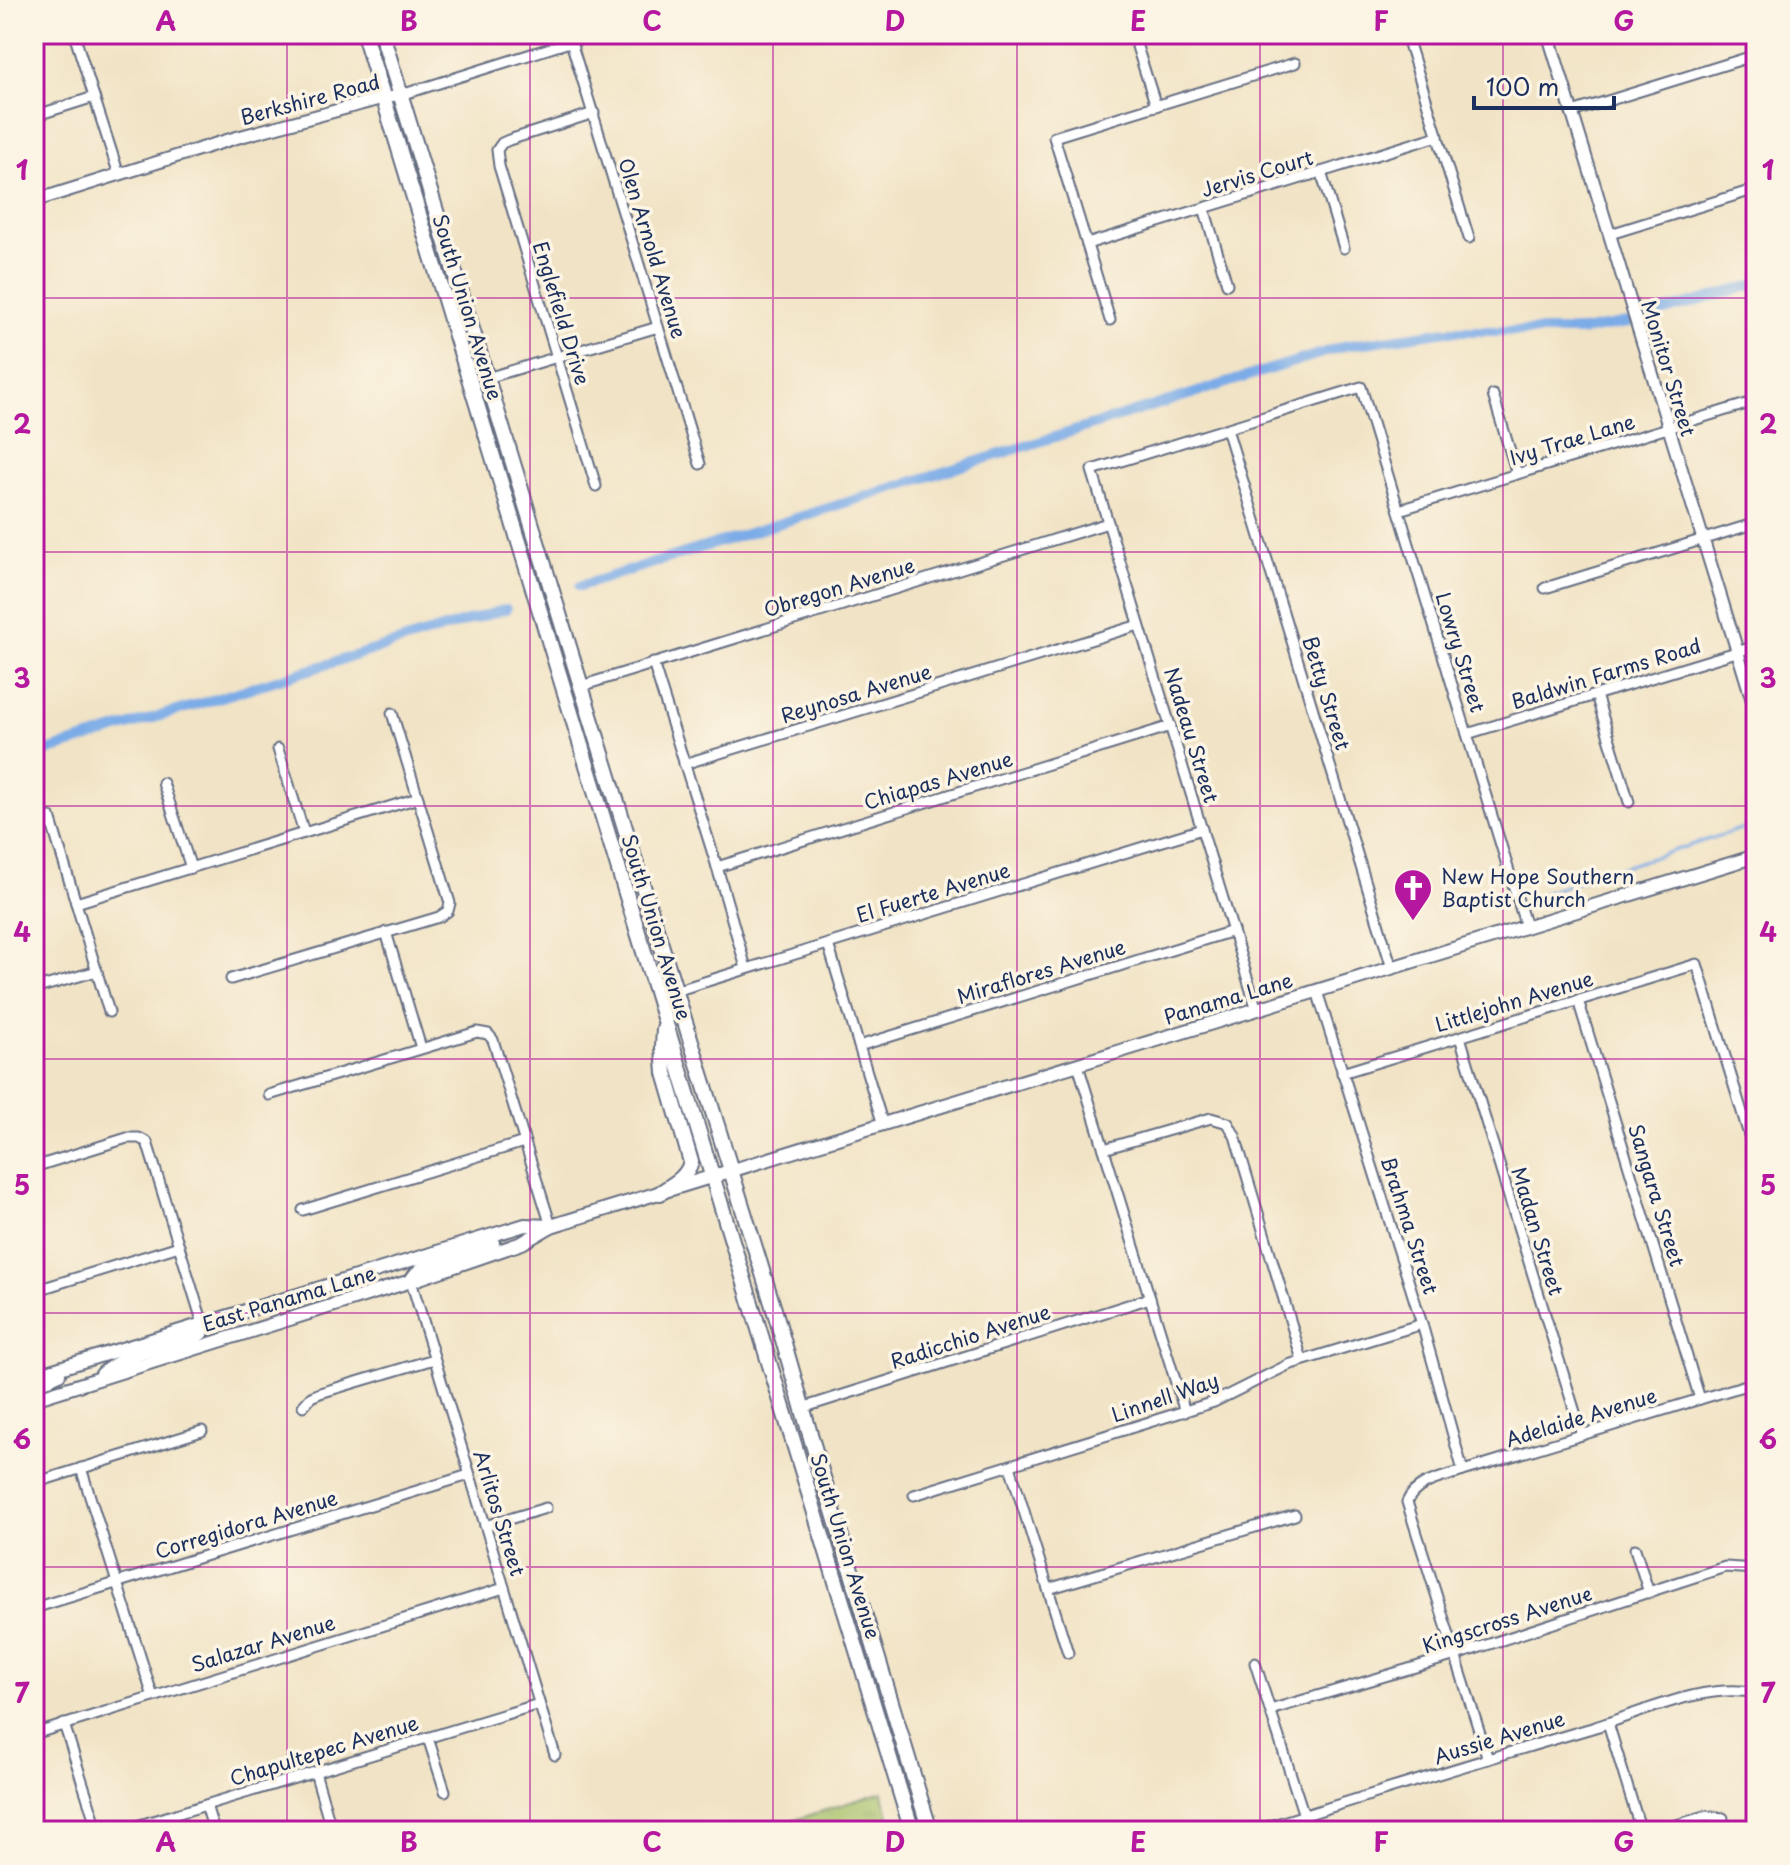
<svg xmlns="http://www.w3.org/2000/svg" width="1790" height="1865" viewBox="0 0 1790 1865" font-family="'Playpen Sans',sans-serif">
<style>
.grass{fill:url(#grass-tufts);stroke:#607862;stroke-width:2}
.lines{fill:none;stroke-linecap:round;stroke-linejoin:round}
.stream{stroke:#7cace7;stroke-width:3}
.canal{stroke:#7cace7;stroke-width:10}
.minor-casing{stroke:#666e82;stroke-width:13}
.tertiary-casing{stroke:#666e82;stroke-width:15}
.secondary-casing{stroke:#666e82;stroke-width:16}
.primary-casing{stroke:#666e82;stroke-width:18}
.minor{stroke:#fff;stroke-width:9}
.tertiary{stroke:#fff;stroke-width:11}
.secondary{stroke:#fff;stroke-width:12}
.primary{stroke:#fff;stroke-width:14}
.grid{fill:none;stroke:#b5179e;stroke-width:2;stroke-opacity:0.55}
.labels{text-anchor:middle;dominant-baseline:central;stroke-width:7;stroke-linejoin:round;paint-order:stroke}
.street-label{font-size:20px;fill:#1b2f5e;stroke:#fcf5e5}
.poi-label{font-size:20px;fill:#1b2f5e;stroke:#fcf5e5;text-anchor:start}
.neatline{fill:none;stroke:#b5179e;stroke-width:3}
.grid-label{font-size:26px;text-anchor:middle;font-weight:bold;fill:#b5179e}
</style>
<defs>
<pattern id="grass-tufts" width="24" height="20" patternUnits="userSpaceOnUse" patternTransform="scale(2)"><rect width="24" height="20" fill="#a6c067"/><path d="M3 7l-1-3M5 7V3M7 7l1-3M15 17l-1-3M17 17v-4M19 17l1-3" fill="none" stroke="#869c58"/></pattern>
</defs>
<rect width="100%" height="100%" fill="#fcf5e5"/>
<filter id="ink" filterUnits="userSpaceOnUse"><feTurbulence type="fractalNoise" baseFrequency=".0125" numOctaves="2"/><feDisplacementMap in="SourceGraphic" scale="16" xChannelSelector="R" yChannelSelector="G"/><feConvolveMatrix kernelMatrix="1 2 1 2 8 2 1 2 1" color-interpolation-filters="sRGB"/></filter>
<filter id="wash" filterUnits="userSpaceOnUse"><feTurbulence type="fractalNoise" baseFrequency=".006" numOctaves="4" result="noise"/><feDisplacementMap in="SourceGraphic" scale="32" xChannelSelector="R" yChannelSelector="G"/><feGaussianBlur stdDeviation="1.8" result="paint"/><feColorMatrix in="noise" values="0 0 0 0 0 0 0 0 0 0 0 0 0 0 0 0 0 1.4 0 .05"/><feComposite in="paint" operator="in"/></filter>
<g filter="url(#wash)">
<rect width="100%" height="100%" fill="#f1e3c5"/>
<path class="grass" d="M882,1792l12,39h-134z"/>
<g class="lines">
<path class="stream" d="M1540,894l216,-70"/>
<g class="canal">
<path d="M1644,317l112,-33"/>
<path d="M580,586l764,-240 103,-15h135l46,-8"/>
<path d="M34,755l472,-146"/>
</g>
</g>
</g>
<g filter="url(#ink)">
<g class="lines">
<g class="minor-casing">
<g id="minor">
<path d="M74,34l45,141"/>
<path d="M1133,34l23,72"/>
<path d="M1406,34l63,204"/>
<path d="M571,42l129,422"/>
<path d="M383,98l18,-3 194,-61"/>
<path d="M1572,112l184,-57"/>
<path d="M594,113l-85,27 -7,3 -5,7 2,16 97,320"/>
<path d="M34,116l60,-19"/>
<path d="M1321,172l23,76"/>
<path d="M1204,208l23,76"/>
<path d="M1610,234l146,-45"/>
<path d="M1087,244l351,-108"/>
<path d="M1110,320l-56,-183 241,-74"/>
<path d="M487,378l171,-51"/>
<path d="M1493,395l24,79"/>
<path d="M1227,429l165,539"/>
<path d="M1399,510l357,-109"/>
<path d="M1545,588l211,-65"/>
<path d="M653,663l64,204 29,101"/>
<path d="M581,686l527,-163"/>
<path d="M1596,695l33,107"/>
<path d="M1467,734l289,-88"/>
<path d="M278,749l26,84"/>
<path d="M684,764l455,-139"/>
<path d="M163,783l28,85"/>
<path d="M50,817l59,195"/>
<path d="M717,867l454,-141"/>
<path d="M76,903l342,-105"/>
<path d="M386,932l35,116"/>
<path d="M828,944l55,181"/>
<path d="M231,979l208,-62 9,-6 2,-8 -58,-190"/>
<path d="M34,989l63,-18"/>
<path d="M675,991l527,-162"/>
<path d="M1317,991l105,333 41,147"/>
<path d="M1578,1000l122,399"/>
<path d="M1257,1010l-165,-540 269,-83 165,540"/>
<path d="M1460,1037l122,398"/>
<path d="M859,1046l374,-115"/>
<path d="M1078,1065l107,347"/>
<path d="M1342,1073l355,-109 59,194"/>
<path d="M269,1095l208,-63 11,2 5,6 58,186"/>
<path d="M1104,1149l107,-31 17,5 7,13 67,224"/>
<path d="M34,1167l93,-29h12l8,4 56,182"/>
<path d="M303,1210l221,-68"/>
<path d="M411,1281l144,474"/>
<path d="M34,1291l145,-45"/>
<path d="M303,1406l8,-9 9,-4 114,-34"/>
<path d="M802,1408l348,-110"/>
<path d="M1010,1466l58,187"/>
<path d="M81,1468l72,229"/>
<path d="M34,1483l168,-52"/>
<path d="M914,1495l300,-93 74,-37 134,-41"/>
<path d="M485,1526l61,-18"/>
<path d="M1635,1549l14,44"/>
<path d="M1048,1589l247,-74"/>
<path d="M34,1608l435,-133"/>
<path d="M1255,1663l54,168"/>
<path d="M1270,1710l186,-55 269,-88 31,2"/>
<path d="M1608,1723l33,108"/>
<path d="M64,1724l34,107"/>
<path d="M34,1734l470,-146"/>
<path d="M428,1738l17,53"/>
<path d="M1488,1759l-81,-257c9,-21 36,-24 56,-31l293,-89"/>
<path d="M315,1772l17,59"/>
<path d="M206,1805l8,26"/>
<path d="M120,1831l419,-127"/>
<path d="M1254,1831c112,-35 225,-70 338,-103 50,-15 112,-46 164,-35"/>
<path d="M1658,1831l47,-15 18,2"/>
</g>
</g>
<g class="tertiary-casing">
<g id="tertiary">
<path d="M1548,34l208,678"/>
<path d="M34,201l201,-63 148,-40"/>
</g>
</g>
<g class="secondary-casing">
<g id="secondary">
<path d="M411,1281c7,-20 61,-31 82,-38"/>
<path d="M102,1374c24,-23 63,-25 94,-37l7,-5v-8"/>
<path d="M34,1376l491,-151 26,1"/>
<path d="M34,1386l25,-12"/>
<path d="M34,1399l377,-118 111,-38 29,-17 1205,-370"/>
</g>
</g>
<g class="primary-casing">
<g id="primary">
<path d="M364,34l548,1797"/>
<path d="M382,34l199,652 196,633 35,122 118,390"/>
<path d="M660,1193c13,-9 27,-15 31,-31l-26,-89 -2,-26 1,-18"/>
</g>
</g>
<use href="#minor" class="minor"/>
<use href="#tertiary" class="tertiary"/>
<use href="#secondary" class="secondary"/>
<use href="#primary" class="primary"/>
</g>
</g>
<path class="grid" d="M287,34v1797M530,34v1797M773,34v1797M1017,34v1797M1260,34v1797M1503,34v1797M34,298h1722M34,552h1722M34,806h1722M34,1059h1722M34,1313h1722M34,1567h1722"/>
<defs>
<g id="church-pin" transform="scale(2)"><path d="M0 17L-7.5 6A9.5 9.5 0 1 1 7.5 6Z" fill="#b5179e" stroke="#fcf5e5"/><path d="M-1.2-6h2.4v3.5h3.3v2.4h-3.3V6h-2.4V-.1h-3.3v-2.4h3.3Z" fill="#fff"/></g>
</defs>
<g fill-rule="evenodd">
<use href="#church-pin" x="1413" y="888"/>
</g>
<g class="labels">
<g class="street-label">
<text transform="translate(310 99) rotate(-15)">Berkshire Road</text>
<text transform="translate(1257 173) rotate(-17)">Jervis Court</text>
<text transform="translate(653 248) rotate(73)">Olen Arnold Avenue</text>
<text transform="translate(468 307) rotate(73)">South Union Avenue</text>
<text transform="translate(562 313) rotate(73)">Englefield Drive</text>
<text transform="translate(1669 368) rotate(73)">Monitor Street</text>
<text transform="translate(1572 439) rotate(-17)">Ivy Trae Lane</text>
<text transform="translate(839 587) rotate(-17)">Obregon Avenue</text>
<text transform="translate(1461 652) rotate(73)">Lowry Street</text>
<text transform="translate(1606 673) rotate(-17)">Baldwin Farms Road</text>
<text transform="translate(856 693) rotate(-17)">Reynosa Avenue</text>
<text transform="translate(1327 693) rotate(73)">Betty Street</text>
<text transform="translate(1192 735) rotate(73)">Nadeau Street</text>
<text transform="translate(938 780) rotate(-17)">Chiapas Avenue</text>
<text transform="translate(933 892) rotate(-17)">El Fuerte Avenue</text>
<text transform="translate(657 927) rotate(73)">South Union Avenue</text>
<text transform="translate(1041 971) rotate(-17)">Miraflores Avenue</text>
<text transform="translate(1228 998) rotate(-17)">Panama Lane</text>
<text transform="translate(1514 1001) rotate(-17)">Littlejohn Avenue</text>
<text transform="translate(1657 1195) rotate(73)">Sangara Street</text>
<text transform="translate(1410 1225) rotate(72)">Brahma Street</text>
<text transform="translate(1538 1231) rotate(73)">Madan Street</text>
<text transform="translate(289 1298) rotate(-17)">East Panama Lane</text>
<text transform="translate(970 1336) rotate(-18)">Radicchio Avenue</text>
<text transform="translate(1165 1397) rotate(-19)">Linnell Way</text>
<text transform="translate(1581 1417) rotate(-17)">Adelaide Avenue</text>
<text transform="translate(500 1513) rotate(73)">Arlitos Street</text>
<text transform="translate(246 1524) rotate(-17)">Corregidora Avenue</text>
<text transform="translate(846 1546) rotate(73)">South Union Avenue</text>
<text transform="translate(1507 1619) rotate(-18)">Kingscross Avenue</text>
<text transform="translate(263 1643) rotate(-17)">Salazar Avenue</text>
<text transform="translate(1499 1737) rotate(-17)">Aussie Avenue</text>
<text transform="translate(324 1750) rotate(-17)">Chapultepec Avenue</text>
</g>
<g class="poi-label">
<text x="1441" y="876">New Hope Southern<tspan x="1441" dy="23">Baptist Church</tspan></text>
</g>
</g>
<rect width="1790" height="1865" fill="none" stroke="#fcf5e5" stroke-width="88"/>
<path d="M1474 96v12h140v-12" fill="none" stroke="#1b2f5e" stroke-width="4"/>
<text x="1486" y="96" font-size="24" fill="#1b2f5e" stroke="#fcf5e5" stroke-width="6" paint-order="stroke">100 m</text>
<rect x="44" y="44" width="1702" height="1777" class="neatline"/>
<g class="grid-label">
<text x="166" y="31">A</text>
<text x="409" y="31">B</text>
<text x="652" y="31">C</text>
<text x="895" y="31">D</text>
<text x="1138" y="31">E</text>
<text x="1381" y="31">F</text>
<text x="1624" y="31">G</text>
<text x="22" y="180">1</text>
<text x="1768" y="180">1</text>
<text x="22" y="434">2</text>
<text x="1768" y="434">2</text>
<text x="22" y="688">3</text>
<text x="1768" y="688">3</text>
<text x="22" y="942">4</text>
<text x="1768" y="942">4</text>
<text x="22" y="1195">5</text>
<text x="1768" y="1195">5</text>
<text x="22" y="1449">6</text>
<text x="1768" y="1449">6</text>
<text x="22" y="1703">7</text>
<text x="1768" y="1703">7</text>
<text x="166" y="1852">A</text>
<text x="409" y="1852">B</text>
<text x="652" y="1852">C</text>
<text x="895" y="1852">D</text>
<text x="1138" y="1852">E</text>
<text x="1381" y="1852">F</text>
<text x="1624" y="1852">G</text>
</g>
</svg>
